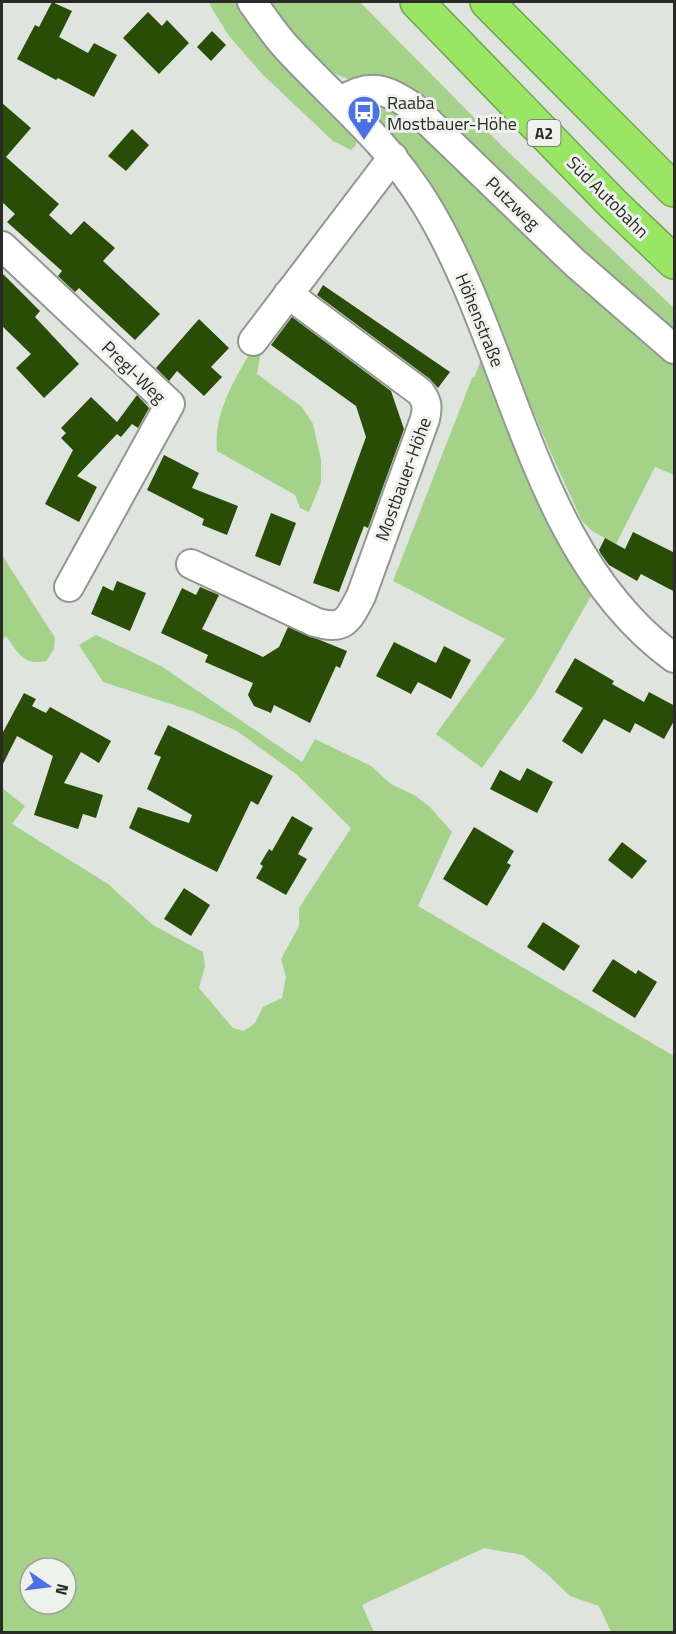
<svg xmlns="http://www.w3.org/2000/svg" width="676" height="1634" viewBox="0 0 676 1634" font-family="'Titillium Web',sans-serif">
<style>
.green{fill:#a4d289;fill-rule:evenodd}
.building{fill:#294d07}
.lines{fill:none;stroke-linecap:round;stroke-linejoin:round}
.minor-casing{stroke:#939792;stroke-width:32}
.highway-casing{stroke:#72a44f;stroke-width:36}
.minor{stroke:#fff;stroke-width:28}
.highway{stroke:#99e564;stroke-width:33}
.labels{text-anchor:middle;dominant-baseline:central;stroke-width:6;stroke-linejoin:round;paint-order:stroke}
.shield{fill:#eef1ec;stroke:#656664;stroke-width:1.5}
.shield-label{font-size:16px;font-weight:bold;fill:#2a2b29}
.poi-label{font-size:18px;fill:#2a2b29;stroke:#eef1ec;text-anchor:start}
.street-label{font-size:18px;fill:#2a2b29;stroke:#eef1ec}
</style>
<rect width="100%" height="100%" fill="#e0e4de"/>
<g class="green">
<path d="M209,2h32l116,130 -1,13 -5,5 -18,-9 -70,-66 -34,-39 -18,-29z"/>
<path d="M269,2h91l145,147 169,159v34l-238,-222 -81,-39c-39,-8 -64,-49 -86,-79z"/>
<path d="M383,96l291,260v119l-19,-8 -39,77 -24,-13 -10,-10 -32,-70 -54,-127 -112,-197 -11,-16 -1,-10z"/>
<path d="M256,343l6,2 -5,29 45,33 11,17 8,36v23l-12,29 -9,-4 -5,-13 -78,-44c-4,-39 20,-76 39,-108z"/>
<path d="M483,360l111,231 -58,101 -54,76 -46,-34 69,-95 -112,-58 79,-203 3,-2 5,-14z"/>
<path d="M2,555l53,83 -1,11 -8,12c-23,5 -28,-9 -40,-25l-4,5z"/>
<path d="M96,635l65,31 141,96 13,-23 56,27 20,18 23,11 16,12 22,25 -34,74 256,150v576h-63l-12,-26 -29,-10 -22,-21 -25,-20 -39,-7 -122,57 12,27h-372v-844l23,18 -13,18 96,60 45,41 50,27 2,14 -6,22 34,40 11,3 11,-8 8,-16 19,-9 4,-21 -5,-18 18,-33v-18l52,-80 -55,-54 -59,-43 -45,-20 -89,-29 -24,-37zM30,1568h36v36h-36z"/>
</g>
<g class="building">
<path d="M52,2l20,9 -13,26 29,16 6,-10 23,12 -23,42 -36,-19 -2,2 -39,-21 18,-34 4,2z"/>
<path d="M148,12l14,14 5,-6 22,23 -30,31 -36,-36z"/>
<path d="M212,31l14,14 -15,16 -14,-14z"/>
<path d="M2,103l29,25 -25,29 53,47 -10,11 22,20 13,-14 31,27 -12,13 57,53 -25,26 -56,-52 -4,4 -17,-16 4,-5 -55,-49 8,-8 -13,-12z"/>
<path d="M132,129l17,16 -23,26 -18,-15z"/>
<path d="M2,273l38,38 -5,6 44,47 -35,34 -28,-30 15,-14 -29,-28z"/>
<path d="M323,285l127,87 -12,16 -8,-9 -113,-84z"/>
<path d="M292,317l99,74 13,38 -36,99 -4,-2 -25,66 -26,-9 53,-146 -10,-31 -85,-61z"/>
<path d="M199,319l30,29 -18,19 11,10 -18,19 -27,-25 -8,10 -13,-13z"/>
<path d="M137,395l12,13 -11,20 -6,-4 -11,13 -4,-3 -40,42 20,11 -18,35 -34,-18 28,-54 -12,-12 5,-5 -5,-5 30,-31 26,25z"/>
<path d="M164,455l35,18 -7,15 46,18 -11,29 -25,-10 2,-6 -57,-29z"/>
<path d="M271,513l25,10 -16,43 -25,-10z"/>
<path d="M633,532l42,21v39l-34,-18 -4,7 -28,-16 -8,-11 -2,-4 6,-12 20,11z"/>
<path d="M117,581l29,12 -16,38 -39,-17 12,-28 10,5z"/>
<path d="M200,587l19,8 -17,34 61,28 16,-10 9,-20 59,24 -7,17 -4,-2 -26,57 -36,-18 -3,8 -17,-7 -6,-11 5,-12 -48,-21 3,-7 -47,-22 21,-45 14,7z"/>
<path d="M394,642l42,21 8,-17 27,14 -20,39 -33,-17 -7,12 -35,-18z"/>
<path d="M575,658l39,23 -2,3 32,18 5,-10 26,14v13l-11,20 -29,-16 -5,10 -26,-14 -22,35 -20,-13 21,-33 -28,-16z"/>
<path d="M24,693l12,6 -4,7 14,7 4,-6 61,34 -12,22 -18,-11 -17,31 39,12 -7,23 -13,-4 -5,15 -44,-14 19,-59 -36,-20 -15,30v-32z"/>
<path d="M168,725l105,51 -15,29 -7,-4 -34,71 -88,-44 9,-21 51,16 3,-8 -45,-26 14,-32 -7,-3z"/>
<path d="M527,768l26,14 -16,31 -47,-24 10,-19 20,11z"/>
<path d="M292,816l21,12 -15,26 9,5 -21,36 -30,-17 7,-12 -3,-2 9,-15 3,2z"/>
<path d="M474,827l40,24 -7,12 4,2 -24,41 -44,-27z"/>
<path d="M622,842l25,19 -15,18 -24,-19z"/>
<path d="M184,888l26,17 -19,31 -27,-17z"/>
<path d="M543,922l37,24 -16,25 -37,-24z"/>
<path d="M613,959l23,15 2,-4 19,12 -22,36 -43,-27z"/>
</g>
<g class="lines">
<g class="minor-casing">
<g id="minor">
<path d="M252,2c11,15 22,32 35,46 49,53 100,93 138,155 89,144 106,351 249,455"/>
<path d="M341,101c29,-19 45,-12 72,6l161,155 100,87"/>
<path d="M2,246l168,158 -101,183"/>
<path d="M253,341l140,-184"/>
<path d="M191,564l124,58c29,9 33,-1 46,-26l64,-177c3,-12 2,-18 -5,-27l-132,-98"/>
</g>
</g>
<g class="highway-casing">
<g id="highway">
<path d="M417,2l196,202 61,58"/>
<path d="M487,2l187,188"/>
</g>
</g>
<use href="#minor" class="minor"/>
<use href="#highway" class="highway"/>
</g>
<defs>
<g id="bus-pin" transform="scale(1.725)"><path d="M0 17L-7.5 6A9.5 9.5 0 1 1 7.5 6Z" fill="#4b71e5" stroke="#eef1ec"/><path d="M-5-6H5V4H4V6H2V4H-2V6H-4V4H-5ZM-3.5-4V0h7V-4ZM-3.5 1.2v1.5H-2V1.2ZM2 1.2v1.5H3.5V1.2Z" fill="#fff"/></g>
</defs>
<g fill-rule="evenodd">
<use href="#bus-pin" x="364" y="112"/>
</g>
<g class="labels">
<rect class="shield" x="527.5" y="120" width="33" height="26" rx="4.5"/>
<g class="shield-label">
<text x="544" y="133">A2</text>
</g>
<g class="poi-label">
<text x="387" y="102">Raaba<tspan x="387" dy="21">Mostbauer-Höhe</tspan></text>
</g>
<g class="street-label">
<text transform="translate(608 197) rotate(45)">Süd Autobahn</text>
<text transform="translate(513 203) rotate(44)">Putzweg</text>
<text transform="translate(480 320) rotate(68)">Höhenstraße</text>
<text transform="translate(134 372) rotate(44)">Pregl-Weg</text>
<text transform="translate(403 479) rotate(-70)">Mostbauer-Höhe</text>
</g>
</g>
<rect width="676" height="1634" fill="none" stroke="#2a2b29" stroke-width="6"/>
<g transform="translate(48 1586) rotate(104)"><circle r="28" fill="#eef1ec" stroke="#a0a29e" stroke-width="1.5"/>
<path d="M0-4.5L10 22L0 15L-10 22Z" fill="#4b71e5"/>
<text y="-9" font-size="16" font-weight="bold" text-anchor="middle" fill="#2a2b29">N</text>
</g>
</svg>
